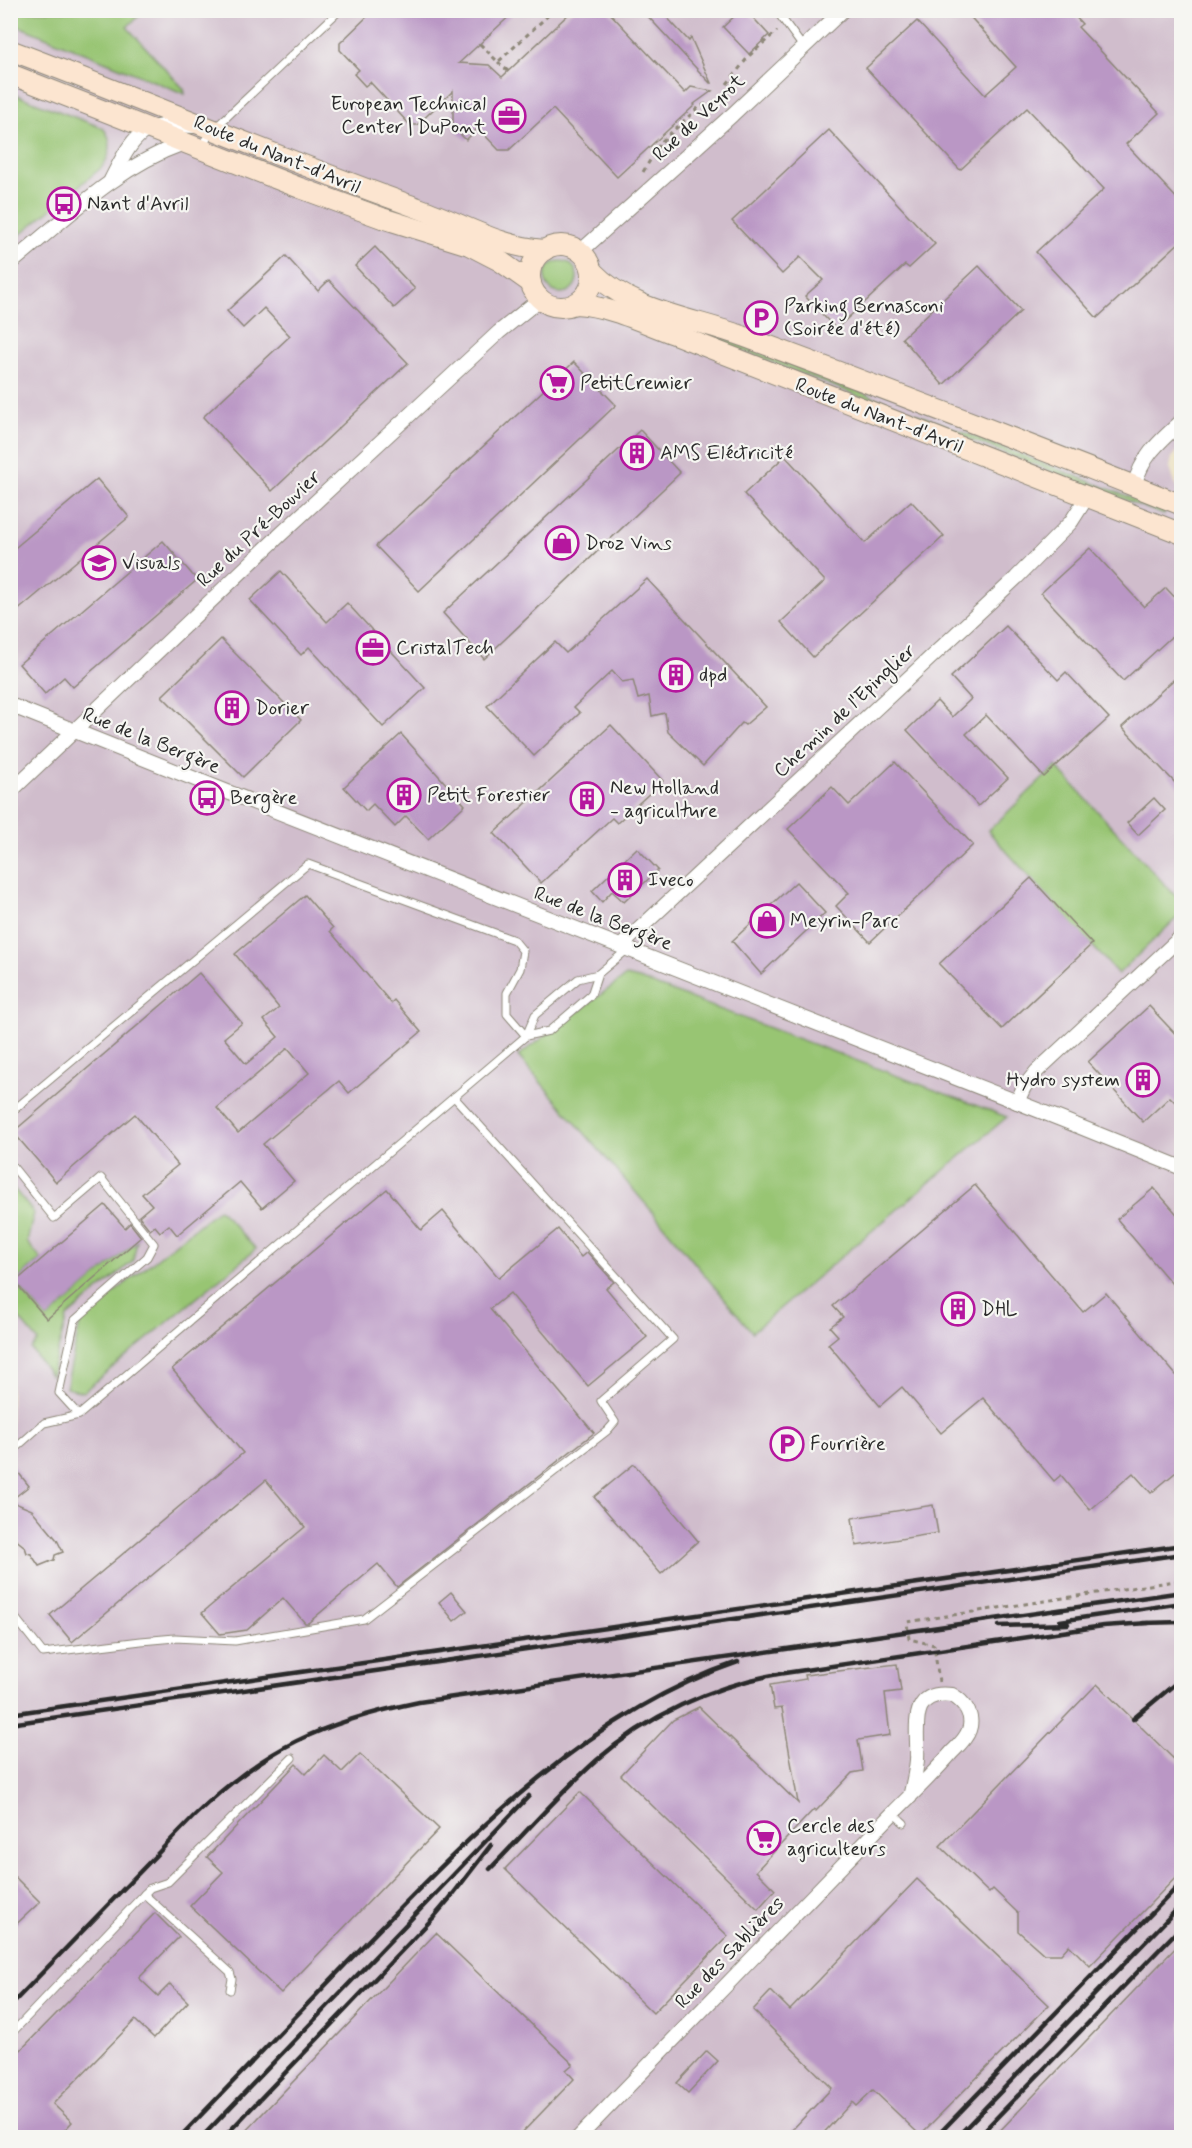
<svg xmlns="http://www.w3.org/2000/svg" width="1192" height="2148" viewBox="0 0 1192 2148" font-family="Mynerve,sans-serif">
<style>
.industrial{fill:#d0bdcc}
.green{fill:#98c573;stroke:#62784f;stroke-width:1.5}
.building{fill:#ba97c5;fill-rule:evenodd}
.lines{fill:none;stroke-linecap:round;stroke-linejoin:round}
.lane-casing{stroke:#8c8677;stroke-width:9}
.street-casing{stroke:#8c8677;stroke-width:16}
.secondary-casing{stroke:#8c8677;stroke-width:22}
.path{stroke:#8c8677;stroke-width:3;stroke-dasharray:4.5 4.5;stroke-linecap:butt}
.lane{stroke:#fff;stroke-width:7}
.street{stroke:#fff;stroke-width:14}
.secondary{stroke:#fce5d0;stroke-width:20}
.rail{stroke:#2b2b2b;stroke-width:4.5}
.labels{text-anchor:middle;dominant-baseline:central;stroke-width:4.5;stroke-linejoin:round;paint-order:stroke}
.poi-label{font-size:20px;fill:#2b2b2b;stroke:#f6f6f2;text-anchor:start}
.street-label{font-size:20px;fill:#2b2b2b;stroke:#f6f6f2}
</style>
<rect width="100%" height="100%" fill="#f6f6f2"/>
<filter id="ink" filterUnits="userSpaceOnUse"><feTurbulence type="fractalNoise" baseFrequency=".0167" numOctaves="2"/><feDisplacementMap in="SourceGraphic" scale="12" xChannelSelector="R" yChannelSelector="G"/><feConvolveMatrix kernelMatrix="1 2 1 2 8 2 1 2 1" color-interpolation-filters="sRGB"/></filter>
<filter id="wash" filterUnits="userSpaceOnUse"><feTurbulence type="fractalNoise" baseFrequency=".008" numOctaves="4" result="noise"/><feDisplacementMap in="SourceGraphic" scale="24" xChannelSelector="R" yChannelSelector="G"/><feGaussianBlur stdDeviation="1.35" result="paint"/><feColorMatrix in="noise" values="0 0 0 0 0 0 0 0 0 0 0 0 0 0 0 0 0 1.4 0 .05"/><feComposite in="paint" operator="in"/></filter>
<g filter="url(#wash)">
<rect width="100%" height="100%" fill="#ece2c3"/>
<path class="industrial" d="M11,11h1170l1,433 -10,13 -2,10 5,18 7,6 -1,1646 -1170,1z"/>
<g class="green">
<path d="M10,11h134l-17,16 57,62 1,5 -174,-71z"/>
<path d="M11,93l92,35c11,12 8,28 -2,40l-90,74z"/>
<circle cx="561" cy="277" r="16"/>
<path d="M615,296l550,215 -1,4 -418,-163 -135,-48z"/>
<path d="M1056,766l125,136v12l-63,60 -130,-143z"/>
<path d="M626,976l13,3 368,138 -255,215 -102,-123 -132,-153z"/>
<path d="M10,1184l24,29 -7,29 14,17 -26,23 32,37 90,-78 -4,20 -66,56 -16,59 -20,-27 7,-8 -27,-32z"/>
<path d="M219,1209l37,40 -173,143 -17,-4 15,-69z"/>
</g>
<g id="blocks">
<g class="building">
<path d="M374,10h142l-57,53 30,2 13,12 71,-67h34l78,83 6,-6 21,4 -18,13 1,1 -78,72 -64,-68 -44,41h-10l-21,-22 -12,12 -13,-13v-36l-36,34h-7l-40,-43 -5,4 -11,-12 5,-4 -19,-20v-7z"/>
<path d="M642,10h18l29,31 2,-3 20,45h-1z"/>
<path d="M741,10h5l23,25 -20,19 -26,-27z"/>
<path d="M964,10h99l6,7 4,-3 9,10 -4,3 81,86 -33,31 56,60v36l-85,78 -61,-66 68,-63 -77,-81 -67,62 -94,-102 51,-47 68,74 31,-28z"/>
<path d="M829,130l106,114 -26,24 -4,-3 -69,64 -31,-33 18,-16 -23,-23 -18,17 -50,-53z"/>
<path d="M375,247l40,42 -21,19 -39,-42z"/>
<path d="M286,256l32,35 11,-11 79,83 -136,128 -69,-74 87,-81 -26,-28 -21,20 -16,-17z"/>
<path d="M979,266l42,45 -78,74 -41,-47z"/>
<path d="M574,362l42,43 -197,186 -43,-45z"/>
<path d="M640,430l40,43 -196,186 -41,-46z"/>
<path d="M785,456l80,87 46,-42 33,35 -131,121 -32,-35 44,-41 -81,-87z"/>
<path d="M97,479l32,38 -119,100v-65z"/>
<path d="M163,541l34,39 -124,107 -9,-10 -19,17 -26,-30z"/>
<path d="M1090,548l54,59 22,-19 16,17v22l-59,54 -82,-88z"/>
<path d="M281,571l46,51 20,-19 78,85 -42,39 -74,-80 -8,8 -51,-55z"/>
<path d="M647,579l119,128 -21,18 -3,-2 -39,43 -35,-34 -3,-19 -13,3 -3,-20 -11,3 -5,-19 -11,2 -10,-11 -38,36 6,6 -46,43 -47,-50 68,-64 11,11z"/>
<path d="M1006,626l52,54 8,-8 43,46 -65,59 -58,-62 -20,19 42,44 -30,28 -71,-76 30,-29 15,16 19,-18 -20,-22z"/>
<path d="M221,639l80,81 -58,57 -81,-81z"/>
<path d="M1182,672v118l-60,-63z"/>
<path d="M611,725l52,56 -46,42 -5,-5 -71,65 -47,-50z"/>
<path d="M401,734l64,71 -37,34 -22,-23 -11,11 -22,-23 -7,7 -22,-24z"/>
<path d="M895,762l78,83 -103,97 -34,-36 13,-13 -61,-64 44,-42 17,18z"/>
<path d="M1154,798l11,12 -27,25 -11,-12z"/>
<path d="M637,848l21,22 -34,32 -12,-11 -10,11 -10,-11z"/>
<path d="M1031,878l61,66 -90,85 -63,-65z"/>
<path d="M796,882l29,31 -64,61 -29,-33z"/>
<path d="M305,895l28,33 -3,3 61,72 3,-3 27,32 -72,61 -10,-12 -76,63 31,37 -32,27 -22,-26 -63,53 -8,-10 -9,7 -5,-6 -5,4 -11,-14 13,-11 -10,-11 36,-29 -43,-51 -79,68 -43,-50 186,-159 43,50 -18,15 22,26 32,-27 -14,-17 15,-12 -44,-54zM288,1048l21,25 -71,60 -21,-25z"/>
<path d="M1149,1006l33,35v68l-12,-12 -27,25 -55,-60z"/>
<path d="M975,1185l108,127 23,-19 76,89v85l-31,26 -18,-20 -43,37 -29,-35 -7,6 -71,-83 -42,35 -39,-46 -22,19 -52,-62 10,-8 -8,-9 13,-10 -10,-11z"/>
<path d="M1154,1188l28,32v56l-10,8 -55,-65z"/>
<path d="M387,1189l34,41 22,-19 56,67 59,-49 23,28 6,-5 27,30 -8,6 41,49 -59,49 -78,-93 -20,16 104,124 -197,154 -19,-23 -70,59h-3l-22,-25 -36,32 -27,4 -18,-21 103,-86 -39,-47 -194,162 -22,-27 193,-162 -71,-84z"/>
<path d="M105,1205l20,23 5,-5 11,14 -94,82 -32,-37z"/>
<path d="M10,1462l19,24 -19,15z"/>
<path d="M634,1464l64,77 -37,33 -67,-77z"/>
<path d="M10,1501l22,9 25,30 6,12 -8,3 -1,5 -15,6 -8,-12 -4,-1 -2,-6 -15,-12z"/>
<path d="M933,1505l5,28 -82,13 -4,-28z"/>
<path d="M451,1592l16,19 -13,10 -15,-19z"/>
<path d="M897,1664l4,27 -16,2 5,42 -32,5 5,31 -11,2 -36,38 -2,-2 -58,62 19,19 -17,19 -137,-134 52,-55 26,-13 99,96 -16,-95 -8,1 -4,-24 36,-6 -1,-4z"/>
<path d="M1097,1684l85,83v104l-92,95 -21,-21 -8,9h-17l-26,-23v-18l-25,-24 -4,4 -49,-47z"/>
<path d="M360,1754l79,75 -158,164 -91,-87 33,-34 -16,-15 89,-93 10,10 18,-19 18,17z"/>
<path d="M580,1792l148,144 -75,77 -148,-144z"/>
<path d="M10,1872l30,30 -30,28z"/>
<path d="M917,1879l132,126 -129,130 -47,-45 -17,16 -4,-4 -33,36h-19l-8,-8 40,-42 -79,-78 18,-19 19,19z"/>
<path d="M155,1913l24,24 -40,41 19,18 12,-12 18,18 -34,36 -19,-18 -82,84 19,18 -15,16h-47v-77z"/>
<path d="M436,1933l137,131 -7,6 8,9 -57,59h-278z"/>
<path d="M1182,1941v197h-189l66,-69z"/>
<path d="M707,2051l11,10 -30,32 -11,-10z"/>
</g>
</g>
</g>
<g filter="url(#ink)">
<use href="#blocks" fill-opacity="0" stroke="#8c8677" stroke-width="1.5"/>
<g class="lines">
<g class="lane-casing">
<g id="lane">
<path d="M776,10l27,37"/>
<path d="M206,149v-9l7,-10 127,-120"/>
<path d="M526,1036l23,-5 42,-36 7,-21"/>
<path d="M10,1113l298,-249 206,76 9,11 -3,18 -13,24v21l19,22"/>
<path d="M10,1163l44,55 47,-40 53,66 -7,13 -72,63 -16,73 20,22"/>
<path d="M10,1453l34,-30 35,-8 447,-379 9,-21 43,-36 20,-5 30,-25"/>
<path d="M10,1611l33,42 98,-12 34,-3 60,3 129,-22 243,-188 8,-9 -14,-21 72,-62 -219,-242"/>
<path d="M893,1813l11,10"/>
<path d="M144,1894l86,78 2,7 -2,11"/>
<path d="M10,2035l140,-147 18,-6 124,-124"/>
</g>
</g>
<g class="street-casing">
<g id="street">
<path d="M111,180c9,-17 19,-41 36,-50 11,-6 35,-5 47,-4"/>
<path d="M580,252l152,-137 111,-105"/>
<path d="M10,264c55,-45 106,-97 174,-121"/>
<path d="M1134,486c8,-30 25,-44 48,-65"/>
<path d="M10,705l220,88 833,327 119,48"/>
<path d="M10,792l270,-257 219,-203 41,-33"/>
<path d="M621,946l395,-368 55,-56 16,-25"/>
<path d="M1017,1102l7,-15 13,-16 145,-135"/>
<path d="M578,2138l315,-325c20,-20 40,-39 59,-61 6,-6 14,-13 17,-22 5,-14 -4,-28 -17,-35 -46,-6 -33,37 -35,65 -1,12 -4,24 -7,37"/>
</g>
</g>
<g class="secondary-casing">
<g id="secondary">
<path d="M10,50c138,52 273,110 411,159 40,14 81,39 124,41"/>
<path d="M10,74l290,114 82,30 87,27 31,16 31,22"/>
<circle cx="561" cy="276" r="31"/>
<path d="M592,271c39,41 102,47 153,66 146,54 292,110 437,168"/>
<path d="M575,304c34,2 67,18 99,30l508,200"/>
</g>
</g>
<g class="path">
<path d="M480,44l18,18 56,-52"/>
<path d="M498,62l10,9"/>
<path d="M727,84l22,-28 28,-25"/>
<path d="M643,172l18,-30 39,-36 10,-3"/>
<path d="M939,1682l-5,-37 -25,-6 -2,-17 275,-42"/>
</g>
<use href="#lane" class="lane"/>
<use href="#street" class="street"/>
<use href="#secondary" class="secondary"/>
<g class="rail">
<path d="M1060,1621l122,-18"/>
<path d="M1143,1623l39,-1"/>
<path d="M999,1626l69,-2"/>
<path d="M10,1714l1172,-169"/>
<path d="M1133,1719l49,-41"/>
<path d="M10,1724l1172,-170"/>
<path d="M490,1869c35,-36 69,-75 107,-109 50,-44 115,-74 181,-86l325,-48 46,-3"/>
<path d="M10,2006l184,-190c70,-68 129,-94 225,-114l763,-110"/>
<path d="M179,2138c62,-65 124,-129 186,-194 107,-110 224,-232 373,-282"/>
<path d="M201,2138l328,-342"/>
<path d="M223,2138l210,-220 17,-20 41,-53"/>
<path d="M935,2138l247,-256"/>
<path d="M956,2138l226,-234"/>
<path d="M977,2138l205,-212"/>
</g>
</g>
</g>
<defs>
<g id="office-ring" transform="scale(1.725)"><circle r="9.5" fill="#f6f6f2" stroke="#b5179e" stroke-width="1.5"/><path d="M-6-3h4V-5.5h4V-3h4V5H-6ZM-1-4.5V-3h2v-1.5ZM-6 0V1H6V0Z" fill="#b5179e"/></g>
<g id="bus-ring" transform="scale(1.725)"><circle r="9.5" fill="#f6f6f2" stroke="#b5179e" stroke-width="1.5"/><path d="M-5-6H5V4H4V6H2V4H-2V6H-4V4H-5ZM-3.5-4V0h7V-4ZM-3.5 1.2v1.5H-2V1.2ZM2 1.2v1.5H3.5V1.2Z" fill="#b5179e"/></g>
<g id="parking-ring" transform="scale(1.725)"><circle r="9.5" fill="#f6f6f2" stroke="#b5179e" stroke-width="1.5"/><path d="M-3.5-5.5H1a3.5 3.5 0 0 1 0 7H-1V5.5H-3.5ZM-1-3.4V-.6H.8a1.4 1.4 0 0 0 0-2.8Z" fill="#b5179e"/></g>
<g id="supermarket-ring" transform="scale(1.725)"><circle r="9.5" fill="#f6f6f2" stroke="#b5179e" stroke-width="1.5"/><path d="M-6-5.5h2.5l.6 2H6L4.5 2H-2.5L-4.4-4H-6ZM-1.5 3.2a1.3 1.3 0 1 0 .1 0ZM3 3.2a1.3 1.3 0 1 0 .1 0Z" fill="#b5179e"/></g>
<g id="building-ring" transform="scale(1.725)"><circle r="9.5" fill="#f6f6f2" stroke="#b5179e" stroke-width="1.5"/><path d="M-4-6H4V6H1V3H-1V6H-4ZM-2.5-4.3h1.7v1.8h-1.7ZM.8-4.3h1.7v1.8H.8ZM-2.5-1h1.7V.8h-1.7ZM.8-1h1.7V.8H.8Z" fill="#b5179e"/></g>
<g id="shop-ring" transform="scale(1.725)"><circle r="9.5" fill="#f6f6f2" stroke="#b5179e" stroke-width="1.5"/><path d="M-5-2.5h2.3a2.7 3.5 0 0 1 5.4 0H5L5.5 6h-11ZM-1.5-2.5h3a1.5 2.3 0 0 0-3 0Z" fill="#b5179e"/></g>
<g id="school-ring" transform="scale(1.725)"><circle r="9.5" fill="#f6f6f2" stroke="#b5179e" stroke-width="1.5"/><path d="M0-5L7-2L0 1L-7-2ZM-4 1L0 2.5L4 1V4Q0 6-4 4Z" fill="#b5179e"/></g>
</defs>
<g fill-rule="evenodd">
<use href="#office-ring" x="509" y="116"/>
<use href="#bus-ring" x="64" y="204"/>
<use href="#parking-ring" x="761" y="318"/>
<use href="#supermarket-ring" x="557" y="383"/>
<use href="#building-ring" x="637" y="453"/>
<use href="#shop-ring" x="562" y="543"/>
<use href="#school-ring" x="99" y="563"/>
<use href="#office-ring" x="373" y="648"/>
<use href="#building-ring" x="676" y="675"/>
<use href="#building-ring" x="232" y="708"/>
<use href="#building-ring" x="404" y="795"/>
<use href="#bus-ring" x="207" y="798"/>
<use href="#building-ring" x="587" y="799"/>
<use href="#building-ring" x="625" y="880"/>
<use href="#shop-ring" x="767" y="921"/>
<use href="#building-ring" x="1143" y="1080"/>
<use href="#building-ring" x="958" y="1309"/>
<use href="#parking-ring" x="787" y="1444"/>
<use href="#supermarket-ring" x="764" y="1838"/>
</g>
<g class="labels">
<g class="poi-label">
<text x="486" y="104" text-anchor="end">European Technical<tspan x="486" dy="23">Center | DuPont</tspan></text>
<text x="87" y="204">Nant d'Avril</text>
<text x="784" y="306">Parking Bernasconi<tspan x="784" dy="23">(Soirée d'été)</tspan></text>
<text x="580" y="383">PetitCremier</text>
<text x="660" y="453">AMS Eléctricité</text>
<text x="585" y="543">Droz Vins</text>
<text x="122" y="563">Visuals</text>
<text x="396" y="648">CristalTech</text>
<text x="699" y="675">dpd</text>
<text x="255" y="708">Dorier</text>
<text x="610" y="788">New Holland<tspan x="610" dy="23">- agriculture</tspan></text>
<text x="427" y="795">Petit Forestier</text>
<text x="230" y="798">Bergère</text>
<text x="648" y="880">Iveco</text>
<text x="790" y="921">Meyrin-Parc</text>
<text x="1120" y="1080" text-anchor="end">Hydro system</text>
<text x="981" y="1309">DHL</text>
<text x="810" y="1444">Fourrière</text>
<text x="787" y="1826">Cercle des<tspan x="787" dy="23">agriculteurs</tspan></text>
</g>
<g class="street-label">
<text transform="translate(699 118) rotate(-43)">Rue de Veyrot</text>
<text transform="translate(277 155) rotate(22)">Route du Nant-d'Avril</text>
<text transform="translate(879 416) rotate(21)">Route du Nant-d'Avril</text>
<text transform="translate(259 529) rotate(-43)">Rue du Pré-Bouvier</text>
<text transform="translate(845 711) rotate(-43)">Chemin de l'Epinglier</text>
<text transform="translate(151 741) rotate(22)">Rue de la Bergère</text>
<text transform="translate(603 919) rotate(21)">Rue de la Bergère</text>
<text transform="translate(730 1953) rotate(-46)">Rue des Sablières</text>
</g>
</g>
<rect width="1192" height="2148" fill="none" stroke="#f6f6f2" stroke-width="36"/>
</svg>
